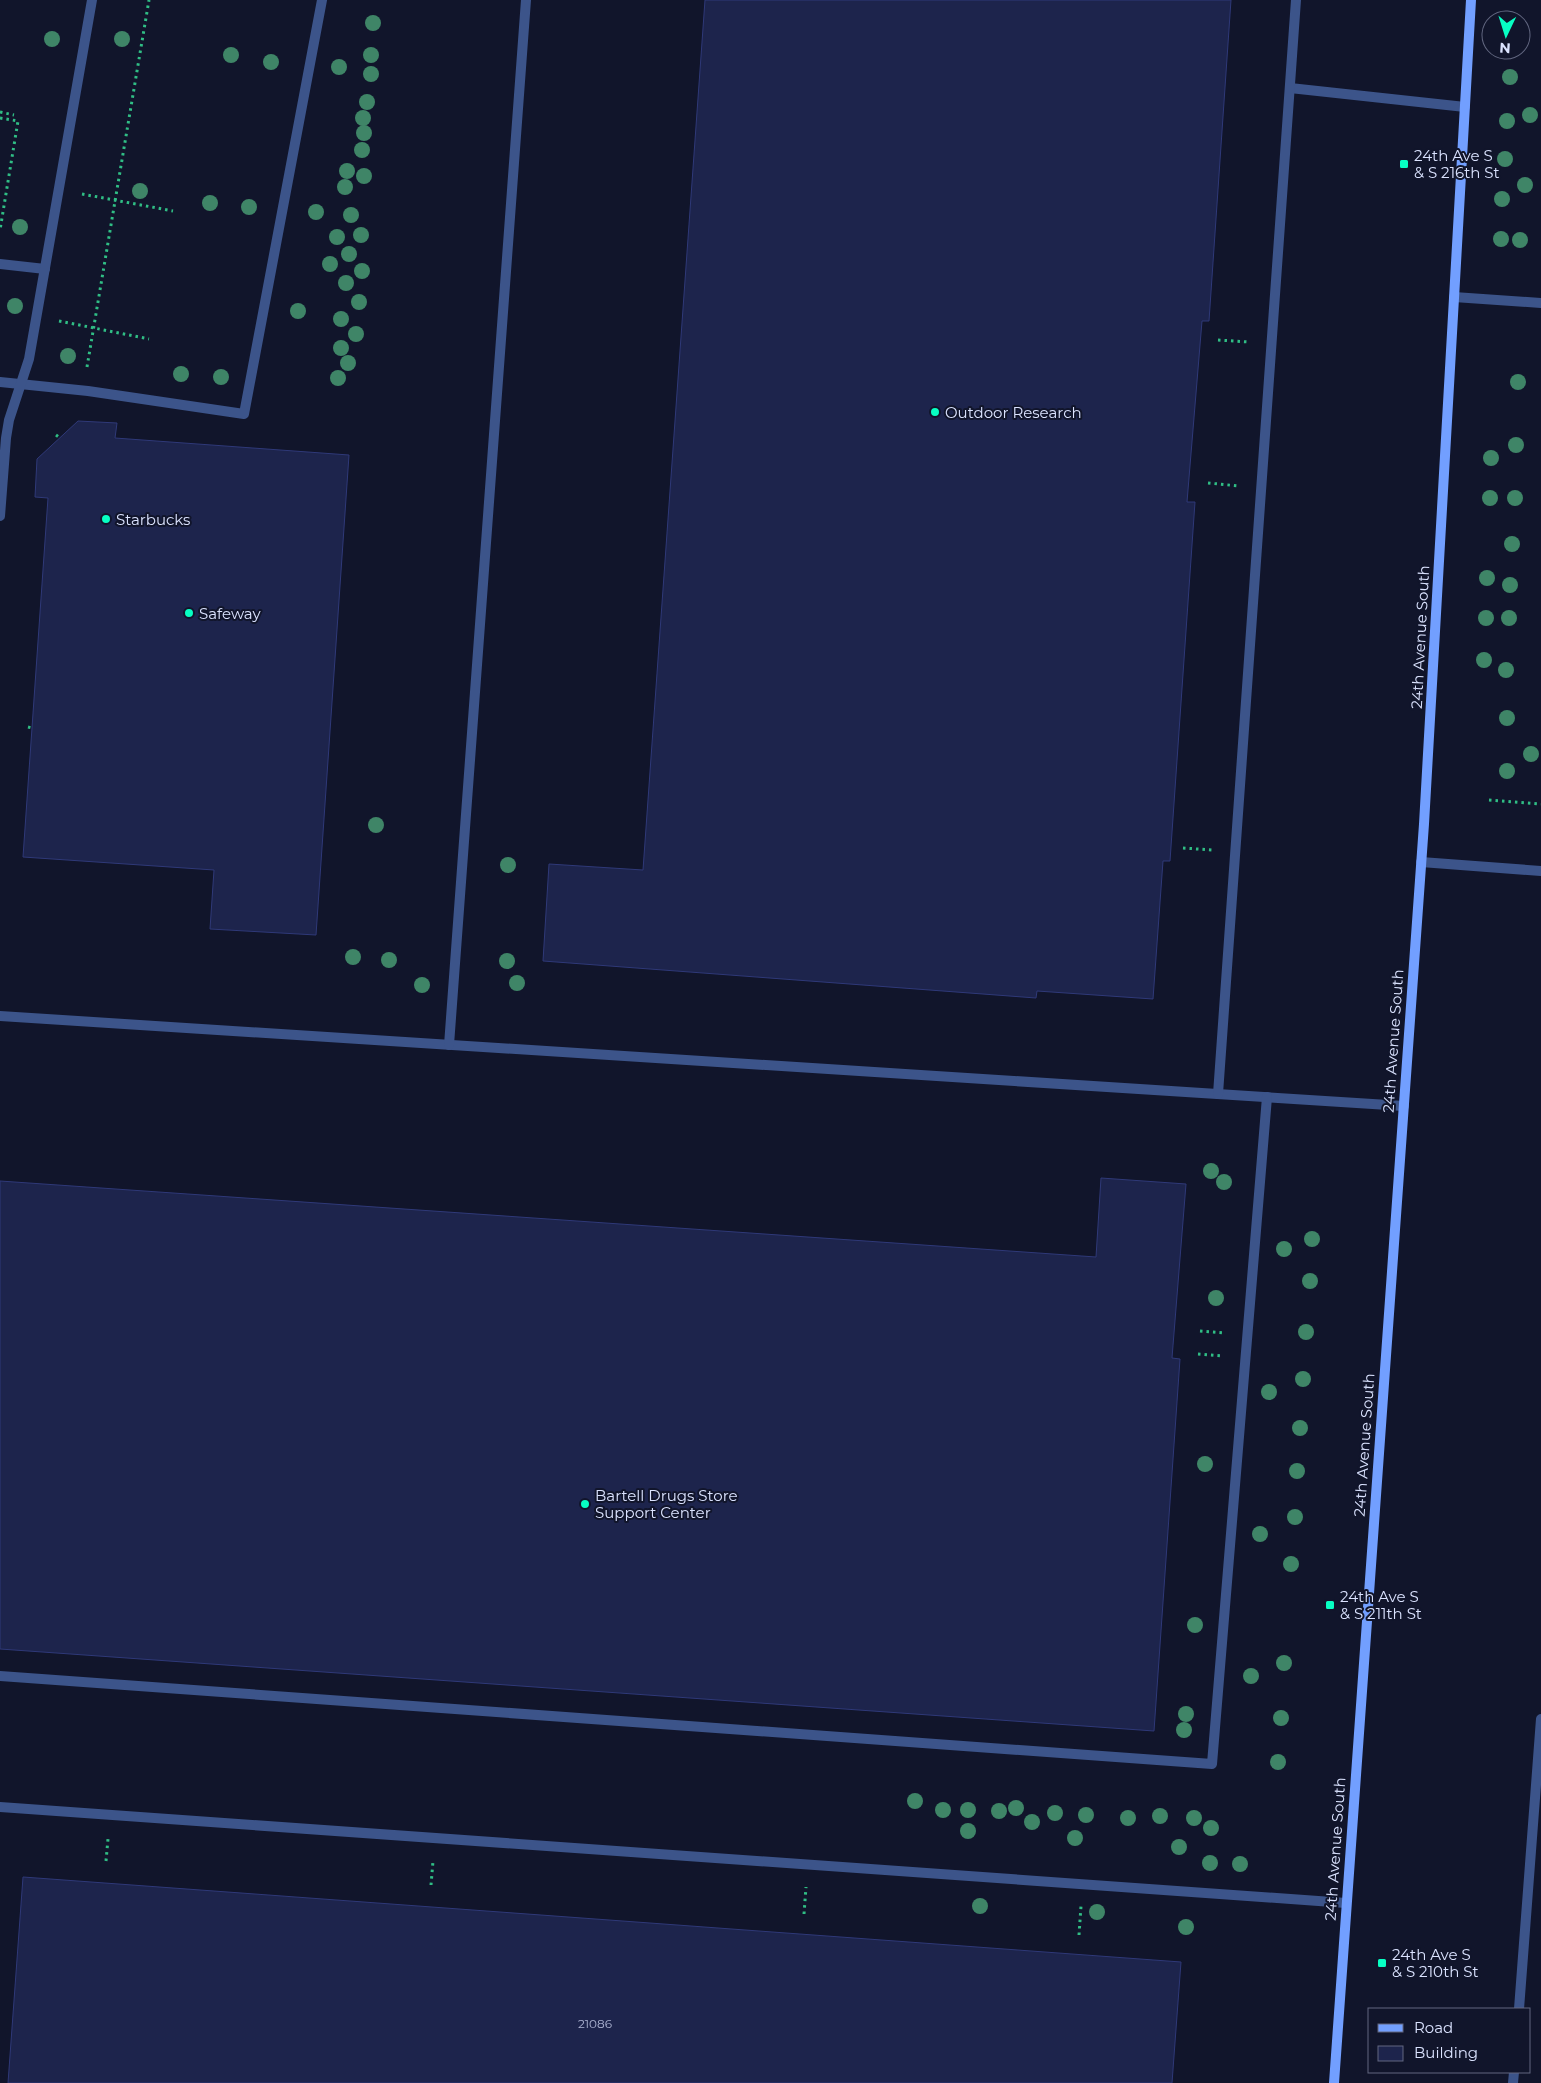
<svg xmlns="http://www.w3.org/2000/svg" width="1541" height="2083" viewBox="0 0 1541 2083" font-family="Montserrat,sans-serif">
<style>
.building{fill:#1d244c;stroke:#2f3978}
.lines{fill:none;stroke-linecap:round;stroke-linejoin:round}
.path{stroke:#30be85;stroke-width:3;stroke-dasharray:2.5 4;stroke-linecap:butt}
.lane{stroke:#3c548a;stroke-width:10}
.secondary{stroke:#729fff;stroke-width:10}
.tree{fill:#3f8567}
.poi-dot{fill:#07ffc3;stroke:#11152b;stroke-width:2}
.labels{text-anchor:middle;dominant-baseline:central;stroke-width:4;stroke-linejoin:round;paint-order:stroke}
.number-label{font-size:12px;fill:#acb3d2}
.poi-label{font-size:15px;fill:#dbe3ff;stroke:#11152b;text-anchor:start}
.street-label{font-size:15px;fill:#dbe3ff;stroke:#11152b}
</style>
<rect width="100%" height="100%" fill="#11152b"/>
<g class="building">
<path d="M705,0h526l-22,321h-7l-15,181h8l-25,359h-7l-10,138 -116,-8 -1,7 -493,-37 6,-97 94,6z"/>
<path d="M78,421l39,2 -2,15 234,17 -33,480 -106,-6 4,-59 -191,-13 25,-359 -13,-1 2,-38z"/>
<path d="M1101,1178l85,6 -14,174 8,1 -26,372 -1154,-82v-468l1096,76z"/>
<path d="M23,1877l1158,85 -9,121h-1164z"/>
</g>
<g class="lines">
<g class="path">
<path d="M0,112l14,3"/>
<path d="M0,118l18,3 -18,109"/>
<path d="M82,194l91,17"/>
<path d="M59,321l90,18"/>
<path d="M1218,340l31,2"/>
<path d="M87,367l62,-367"/>
<path d="M56,435l4,3"/>
<path d="M1208,483l31,3"/>
<path d="M28,727l4,1"/>
<path d="M1489,800l52,4"/>
<path d="M1183,848l29,2"/>
<path d="M1200,1331l24,2"/>
<path d="M1198,1354l24,2"/>
<path d="M106,1861l2,-22"/>
<path d="M431,1885l2,-24"/>
<path d="M804,1914l2,-27"/>
<path d="M1079,1935l2,-29"/>
</g>
<g class="lane">
<path d="M1290,88l175,19"/>
<path d="M0,264l45,5"/>
<path d="M1454,297l87,6"/>
<path d="M0,382l88,9 156,23 78,-414"/>
<path d="M0,516l6,-78 3,-18 20,-61 63,-359"/>
<path d="M1421,862l120,9"/>
<path d="M0,1016l1404,90"/>
<path d="M449,1045l77,-1045"/>
<path d="M1218,1094l78,-1094"/>
<path d="M0,1676l1212,88 55,-667"/>
<path d="M0,1807l1346,96"/>
<path d="M1519,2009l22,-290"/>
<path d="M1513,2083l1,-11"/>
</g>
<path class="secondary" d="M1334,2083l90,-1259 47,-824"/>
</g>
<g class="tree">
<circle cx="373" cy="23" r="8"/>
<circle cx="52" cy="39" r="8"/>
<circle cx="122" cy="39" r="8"/>
<circle cx="231" cy="55" r="8"/>
<circle cx="371" cy="55" r="8"/>
<circle cx="271" cy="62" r="8"/>
<circle cx="339" cy="67" r="8"/>
<circle cx="371" cy="74" r="8"/>
<circle cx="1510" cy="77" r="8"/>
<circle cx="367" cy="102" r="8"/>
<circle cx="1530" cy="115" r="8"/>
<circle cx="363" cy="118" r="8"/>
<circle cx="1507" cy="121" r="8"/>
<circle cx="364" cy="133" r="8"/>
<circle cx="362" cy="150" r="8"/>
<circle cx="1505" cy="159" r="8"/>
<circle cx="347" cy="171" r="8"/>
<circle cx="364" cy="176" r="8"/>
<circle cx="1525" cy="185" r="8"/>
<circle cx="345" cy="187" r="8"/>
<circle cx="140" cy="191" r="8"/>
<circle cx="1502" cy="199" r="8"/>
<circle cx="210" cy="203" r="8"/>
<circle cx="249" cy="207" r="8"/>
<circle cx="316" cy="212" r="8"/>
<circle cx="351" cy="215" r="8"/>
<circle cx="20" cy="227" r="8"/>
<circle cx="361" cy="235" r="8"/>
<circle cx="337" cy="237" r="8"/>
<circle cx="1501" cy="239" r="8"/>
<circle cx="1520" cy="240" r="8"/>
<circle cx="349" cy="254" r="8"/>
<circle cx="330" cy="264" r="8"/>
<circle cx="362" cy="271" r="8"/>
<circle cx="346" cy="283" r="8"/>
<circle cx="359" cy="302" r="8"/>
<circle cx="15" cy="306" r="8"/>
<circle cx="298" cy="311" r="8"/>
<circle cx="341" cy="319" r="8"/>
<circle cx="356" cy="334" r="8"/>
<circle cx="341" cy="348" r="8"/>
<circle cx="68" cy="356" r="8"/>
<circle cx="348" cy="363" r="8"/>
<circle cx="181" cy="374" r="8"/>
<circle cx="221" cy="377" r="8"/>
<circle cx="338" cy="378" r="8"/>
<circle cx="1518" cy="382" r="8"/>
<circle cx="1516" cy="445" r="8"/>
<circle cx="1491" cy="458" r="8"/>
<circle cx="1490" cy="498" r="8"/>
<circle cx="1515" cy="498" r="8"/>
<circle cx="1512" cy="544" r="8"/>
<circle cx="1487" cy="578" r="8"/>
<circle cx="1510" cy="585" r="8"/>
<circle cx="1486" cy="618" r="8"/>
<circle cx="1509" cy="618" r="8"/>
<circle cx="1484" cy="660" r="8"/>
<circle cx="1506" cy="670" r="8"/>
<circle cx="1507" cy="718" r="8"/>
<circle cx="1531" cy="754" r="8"/>
<circle cx="1507" cy="771" r="8"/>
<circle cx="376" cy="825" r="8"/>
<circle cx="508" cy="865" r="8"/>
<circle cx="353" cy="957" r="8"/>
<circle cx="389" cy="960" r="8"/>
<circle cx="507" cy="961" r="8"/>
<circle cx="517" cy="983" r="8"/>
<circle cx="422" cy="985" r="8"/>
<circle cx="1211" cy="1171" r="8"/>
<circle cx="1224" cy="1182" r="8"/>
<circle cx="1312" cy="1239" r="8"/>
<circle cx="1284" cy="1249" r="8"/>
<circle cx="1310" cy="1281" r="8"/>
<circle cx="1216" cy="1298" r="8"/>
<circle cx="1306" cy="1332" r="8"/>
<circle cx="1303" cy="1379" r="8"/>
<circle cx="1269" cy="1392" r="8"/>
<circle cx="1300" cy="1428" r="8"/>
<circle cx="1205" cy="1464" r="8"/>
<circle cx="1297" cy="1471" r="8"/>
<circle cx="1295" cy="1517" r="8"/>
<circle cx="1260" cy="1534" r="8"/>
<circle cx="1291" cy="1564" r="8"/>
<circle cx="1195" cy="1625" r="8"/>
<circle cx="1284" cy="1663" r="8"/>
<circle cx="1251" cy="1676" r="8"/>
<circle cx="1186" cy="1714" r="8"/>
<circle cx="1281" cy="1718" r="8"/>
<circle cx="1184" cy="1730" r="8"/>
<circle cx="1278" cy="1762" r="8"/>
<circle cx="915" cy="1801" r="8"/>
<circle cx="1016" cy="1808" r="8"/>
<circle cx="943" cy="1810" r="8"/>
<circle cx="968" cy="1810" r="8"/>
<circle cx="999" cy="1811" r="8"/>
<circle cx="1055" cy="1813" r="8"/>
<circle cx="1086" cy="1815" r="8"/>
<circle cx="1160" cy="1816" r="8"/>
<circle cx="1128" cy="1818" r="8"/>
<circle cx="1194" cy="1818" r="8"/>
<circle cx="1032" cy="1822" r="8"/>
<circle cx="1211" cy="1828" r="8"/>
<circle cx="968" cy="1831" r="8"/>
<circle cx="1075" cy="1838" r="8"/>
<circle cx="1179" cy="1847" r="8"/>
<circle cx="1210" cy="1863" r="8"/>
<circle cx="1240" cy="1864" r="8"/>
<circle cx="980" cy="1906" r="8"/>
<circle cx="1097" cy="1912" r="8"/>
<circle cx="1186" cy="1927" r="8"/>
</g>
<g class="poi-dot">
<rect x="1399" y="159" width="10" height="10" rx="2.5"/>
<circle cx="935" cy="412" r="5"/>
<circle cx="106" cy="519" r="5"/>
<circle cx="189" cy="613" r="5"/>
<circle cx="585" cy="1504" r="5"/>
<rect x="1325" y="1600" width="10" height="10" rx="2.5"/>
<rect x="1377" y="1958" width="10" height="10" rx="2.5"/>
</g>
<g class="labels">
<g class="number-label">
<text x="595" y="2023">21086</text>
</g>
<g class="poi-label">
<text x="1414" y="155">24th Ave S<tspan x="1414" dy="17">&amp; S 216th St</tspan></text>
<text x="945" y="412">Outdoor Research</text>
<text x="116" y="519">Starbucks</text>
<text x="199" y="613">Safeway</text>
<text x="595" y="1495">Bartell Drugs Store<tspan x="595" dy="17">Support Center</tspan></text>
<text x="1340" y="1596">24th Ave S<tspan x="1340" dy="17">&amp; S 211th St</tspan></text>
<text x="1392" y="1954">24th Ave S<tspan x="1392" dy="17">&amp; S 210th St</tspan></text>
</g>
<g class="street-label">
<text transform="translate(1420 637) rotate(-87)">24th Avenue South</text>
<text transform="translate(1393 1041) rotate(-86)">24th Avenue South</text>
<text transform="translate(1364 1445) rotate(-86)">24th Avenue South</text>
<text transform="translate(1335 1849) rotate(-86)">24th Avenue South</text>
</g>
</g>
<rect x="1368" y="2008" width="162" height="65" fill="#11152b" stroke="#626780"/>
<rect x="1378" y="2024" width="25" height="8" fill="#729fff" stroke="#626780"/>
<text x="1414" y="2033" font-size="15" fill="#dbe3ff">Road</text>
<rect x="1378" y="2046" width="25" height="15" fill="#1d244c" stroke="#626780"/>
<text x="1414" y="2058" font-size="15" fill="#dbe3ff">Building</text>
<g transform="translate(1506 35) rotate(184)"><circle r="24" fill="#11152b" stroke="#626780"/>
<path d="M0-4L9 19L0 12L-9 19Z" fill="#07ffc3"/>
<text y="-8" font-size="14" font-weight="bold" text-anchor="middle" fill="#dbe3ff">N</text>
</g>
</svg>
